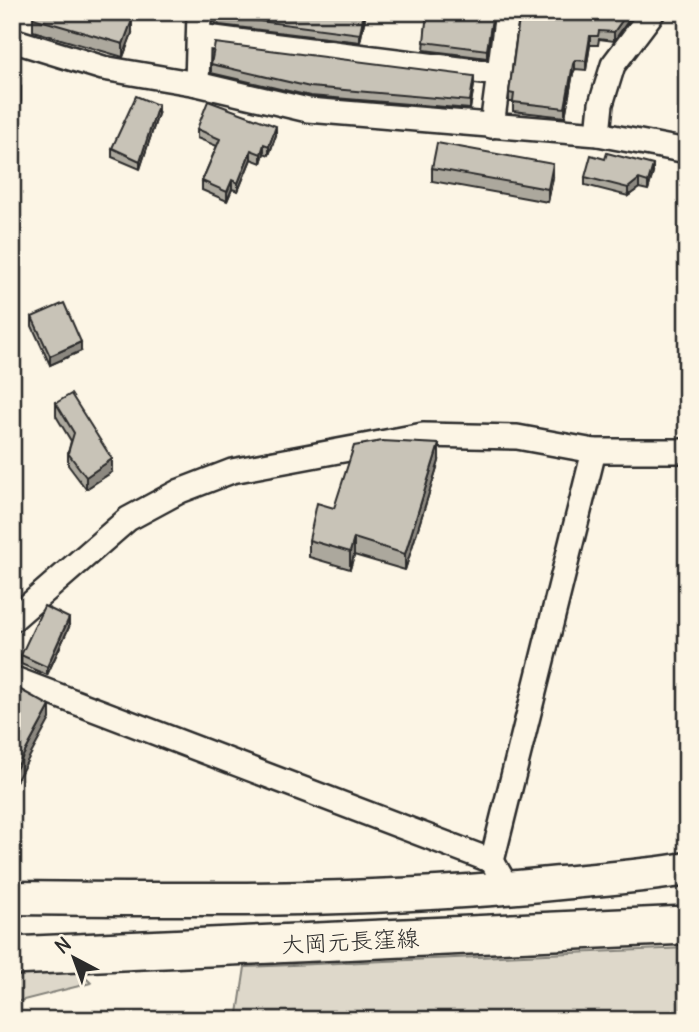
<svg xmlns="http://www.w3.org/2000/svg" width="699" height="1032" viewBox="0 0 699 1032" font-family="Delius,'Klee One',sans-serif">
<style>
.green{fill:#ded8ca;stroke:#84827a;stroke-width:2}
.lines{fill:none;stroke-linecap:round;stroke-linejoin:round}
.street-casing{stroke:#2b2b2b;stroke-width:28}
.secondary-casing{stroke:#2b2b2b;stroke-width:37}
.primary-casing{stroke:#2b2b2b;stroke-width:42}
.street{stroke:#fcf5e5;stroke-width:23}
.secondary{stroke:#fcf5e5;stroke-width:32}
.primary{stroke:#fcf5e5;stroke-width:37}
.wall{fill:#aca89d;stroke:#2b2b2b;stroke-width:2}
.shaded-wall{fill:#8c8880;stroke:#2b2b2b;stroke-width:2}
.building{fill:#c8c3b7;stroke:#2b2b2b;stroke-width:2}
.labels{text-anchor:middle;dominant-baseline:central;stroke-width:5;stroke-linejoin:round;paint-order:stroke}
.street-label{font-size:23px;fill:#2b2b2b;stroke:#fcf5e5}
</style>
<rect width="100%" height="100%" fill="#fcf5e5"/>
<filter id="ink" filterUnits="userSpaceOnUse"><feTurbulence type="fractalNoise" baseFrequency=".0143" numOctaves="2"/><feDisplacementMap in="SourceGraphic" scale="14" xChannelSelector="R" yChannelSelector="G"/><feConvolveMatrix kernelMatrix="1 2 1 2 8 2 1 2 1" color-interpolation-filters="sRGB"/></filter>
<g filter="url(#ink)">
<g class="green">
<path d="M687,948v72h-450l8,-53z"/>
<path d="M63,954l28,29 -79,20v-42z"/>
</g>
<g class="lines">
<g class="street-casing">
<g id="street">
<path d="M199,36l300,38"/>
<path d="M12,40l91,28 94,16 111,26 290,24 89,17"/>
<path d="M197,84l2,-72"/>
<path d="M492,126l15,-114"/>
<path d="M598,134l3,-30 12,-39 40,-53"/>
<path d="M12,620l116,-101 52,-28 52,-20 191,-36 94,2 77,14h93"/>
<path d="M12,678l480,183 16,28"/>
<path d="M492,861l102,-410"/>
</g>
</g>
<g class="secondary-casing">
<path id="secondary" d="M12,898c183,2 365,4 548,-15 42,-4 85,-7 127,-14"/>
</g>
<g class="primary-casing">
<path id="primary" d="M12,956l675,-31"/>
</g>
<use href="#street" class="street"/>
<use href="#secondary" class="secondary"/>
<use href="#primary" class="primary"/>
</g>
<g class="wall">
<path d="M211,12h182l-27,1 -6,29 -140,-17 -7,-3z"/>
<path d="M427,12h67l-7,46 -63,-8z"/>
<path d="M520,12l108,9 -14,20 -15,-2 -1,6h-8l-4,25 -11,-1 -2,4 -8,44 -52,-6v-9h-4v-9z"/>
<path d="M33,18l99,15 -9,24 -90,-26z"/>
<path d="M211,64l263,21 -4,24 -160,-13 -99,-23z"/>
<path d="M158,114l-18,55 -28,-12v-9z"/>
<path d="M197,129l79,6 -7,20 -5,-2 -3,10 -10,-4 -13,32 -6,-2 -5,12 -25,-11v-9l15,-35 -20,-8z"/>
<path d="M432,168l121,9 -5,25 -116,-21z"/>
<path d="M653,173l-5,17 -9,-2 -11,8 -43,-11v-8z"/>
<path d="M32,317l49,34 -31,14 -18,-39z"/>
<path d="M56,403l56,69 -26,17 -18,-24v-12l3,-12 -15,-25z"/>
<path d="M439,461l-34,109 -51,-15 -4,14 -41,-12v-17l25,-32z"/>
<path d="M69,627l-22,48 -26,-11v-9z"/>
</g>
<g class="shaded-wall">
<path d="M364,12h2l-6,30v-8z"/>
<path d="M493,12h1l-7,46v-8z"/>
<path d="M628,12h2l-2,9 -14,20v-9z"/>
<path d="M132,20v13l-9,24v-13z"/>
<path d="M590,36v9l-4,25v-9z"/>
<path d="M575,60v9l-2,4 -8,44v-9l8,-44z"/>
<path d="M474,76v9l-4,24v-8z"/>
<path d="M21,86v15l-9,34v-15z"/>
<path d="M158,105v9l-18,55v-8z"/>
<path d="M276,126v9l-7,20v-9z"/>
<path d="M264,144v9l-3,10v-9z"/>
<path d="M251,150v9l-13,32v-8z"/>
<path d="M553,164v13l-5,25v-13z"/>
<path d="M653,165v8l-5,17v-8z"/>
<path d="M639,179v9l-11,8v-8z"/>
<path d="M232,180v9l-5,12v-9z"/>
<path d="M81,342v9l-31,14v-9z"/>
<path d="M439,444v17l-34,109v-16z"/>
<path d="M112,459v13l-26,17v-12z"/>
<path d="M354,538v17l-4,14v-17z"/>
<path d="M69,618v9l-22,48v-8z"/>
<path d="M50,706v13l-38,70v-13z"/>
</g>
<g class="building">
<path d="M35,12h75l22,8 -9,24 -90,-26z"/>
<path d="M213,12h151l-4,22 -140,-18z"/>
<path d="M427,12h66l-6,38 -63,-8z"/>
<path d="M520,12h108l-14,20 -15,-1 -1,5h-8l-4,25 -11,-1 -2,4 -8,44 -52,-6 1,-8 -5,-1z"/>
<path d="M215,43l259,33 -4,25 -160,-14 -99,-23z"/>
<path d="M12,84l9,2 -9,34z"/>
<path d="M136,96l22,9 -18,56 -28,-13z"/>
<path d="M208,101l68,25 -7,20 -5,-2 -3,10 -10,-4 -13,33 -6,-3 -5,12 -25,-11 18,-42 -23,-10z"/>
<path d="M437,143l116,21 -5,25 -116,-21z"/>
<path d="M607,153l46,12 -5,17 -9,-3 -11,9 -43,-11 6,-22 14,4z"/>
<path d="M64,303l17,39 -31,14 -18,-39z"/>
<path d="M71,394l41,65 -26,18 -18,-24 6,-20 -18,-30z"/>
<path d="M382,441l57,3 -34,110 -51,-16 -4,14 -41,-12 8,-37 17,5 20,-62z"/>
<path d="M44,606l25,12 -22,49 -26,-12z"/>
<path d="M19,689l31,17 -38,70v-86l5,2z"/>
</g>
</g>
<g class="labels">
<g class="street-label">
<text transform="translate(350 941) rotate(-3)">大岡元長窪線</text>
</g>
</g>
<rect width="699" height="1032" fill="none" stroke="#fcf5e5" stroke-width="42"/>
<rect x="21" y="21" width="657" height="990" fill="none" stroke="#2b2b2b" stroke-width="2.5" filter="url(#ink)"/>
<g transform="translate(74 958) rotate(319)" stroke="#fcf5e5" stroke-width="5" paint-order="stroke">
<path d="M0-5L12 26L0 18L-12 26Z" fill="#2b2b2b"/>
<text y="-10" font-size="19" font-weight="bold" text-anchor="middle" fill="#2b2b2b">N</text>
</g>
</svg>
